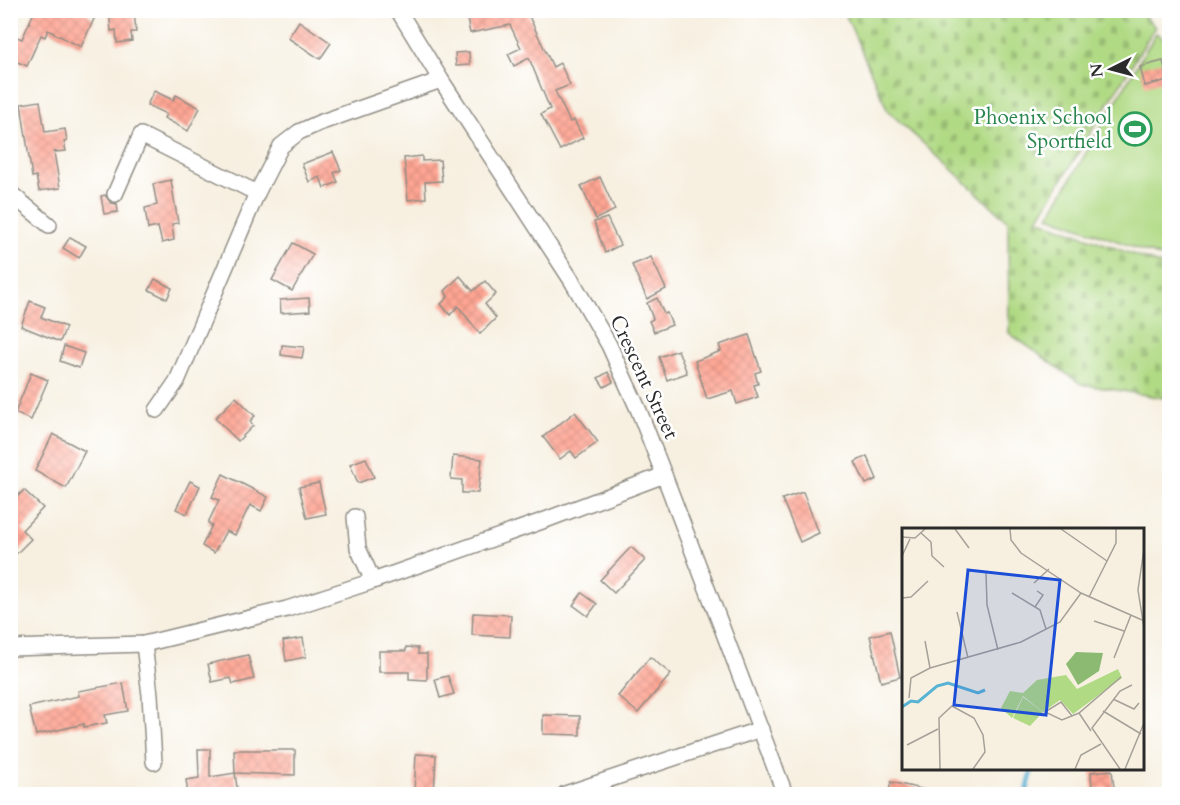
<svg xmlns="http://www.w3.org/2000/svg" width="1180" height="805" viewBox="0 0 1180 805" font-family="Cardo,serif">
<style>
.cemetery{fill:url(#cemetery-stones);stroke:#6e8258;stroke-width:1.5}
.pitch{fill:#b1da85;stroke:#6e8258;stroke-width:1.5}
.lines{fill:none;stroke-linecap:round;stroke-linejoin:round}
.stream{stroke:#57b2d4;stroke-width:4.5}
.building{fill:url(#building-cross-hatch)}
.minor-casing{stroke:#918e86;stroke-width:18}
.minor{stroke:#fff;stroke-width:15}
.labels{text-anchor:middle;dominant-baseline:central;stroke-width:5;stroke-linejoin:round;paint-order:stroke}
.leisure-label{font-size:21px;fill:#27864d;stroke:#fff;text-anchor:end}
.street-label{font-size:21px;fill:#2b2b2b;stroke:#fff}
.inset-river{fill:none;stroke:#57b2d4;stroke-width:3}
.inset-road{fill:none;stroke:#a5a198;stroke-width:1.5}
.view{fill:#1d4ed8;fill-opacity:0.15;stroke:#1d4ed8;stroke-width:3}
.inset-edge{fill:none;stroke:#2b2b2b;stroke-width:3}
</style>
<defs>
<pattern id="cemetery-stones" width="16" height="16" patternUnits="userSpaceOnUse" patternTransform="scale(1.5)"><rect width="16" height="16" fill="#b1da85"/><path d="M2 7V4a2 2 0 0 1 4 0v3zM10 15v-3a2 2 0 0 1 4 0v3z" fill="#98bb73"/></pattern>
<pattern id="building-cross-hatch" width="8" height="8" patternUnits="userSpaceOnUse" patternTransform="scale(1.5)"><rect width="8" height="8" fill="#fea593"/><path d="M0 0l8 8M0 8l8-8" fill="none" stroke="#da8e7f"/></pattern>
</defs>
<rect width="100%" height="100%" fill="#fff"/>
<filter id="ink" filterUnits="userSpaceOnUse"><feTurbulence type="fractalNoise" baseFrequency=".0167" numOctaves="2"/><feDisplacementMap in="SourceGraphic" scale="12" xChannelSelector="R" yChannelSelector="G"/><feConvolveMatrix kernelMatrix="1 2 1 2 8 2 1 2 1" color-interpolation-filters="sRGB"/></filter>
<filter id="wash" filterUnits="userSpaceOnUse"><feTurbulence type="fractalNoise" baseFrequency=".008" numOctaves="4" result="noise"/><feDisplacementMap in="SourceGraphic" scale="24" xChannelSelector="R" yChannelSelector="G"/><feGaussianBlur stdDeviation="1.35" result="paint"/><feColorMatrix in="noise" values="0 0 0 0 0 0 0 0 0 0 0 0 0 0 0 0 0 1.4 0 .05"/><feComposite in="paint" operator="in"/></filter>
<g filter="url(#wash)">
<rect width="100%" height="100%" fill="#f7f0e1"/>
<path class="cemetery" d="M844,11h296l15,16 -117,192 131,49 1,121 -7,9 -82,-14 -72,-51 -1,-112 -120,-110z"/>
<path class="pitch" d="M1156,33l13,9v218l-120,-44z"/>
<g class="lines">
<path class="stream" d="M1026,794l7,-26"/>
</g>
<g id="blocks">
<g class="building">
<path d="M35,10h48l11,9 -13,28 -33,-17 -3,7 -4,-2 -14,31 -17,-7v-25l12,5z"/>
<path d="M109,10l25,1 2,21h-5l1,9 -15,2 -1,-13 -5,1z"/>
<path d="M465,10h61l27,57 7,-4 10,22 -15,6 15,31 4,-2 9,18 -23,12 -19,-36 9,-5 -21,-51 -15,8 -6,-12 13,-6 -11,-23 -40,8z"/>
<path d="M299,21l32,22 -11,16 -32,-21z"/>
<path d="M469,52l1,13 -14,1 -1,-13z"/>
<path d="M1163,61l5,19 -23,6 -5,-19z"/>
<path d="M154,91l19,9 3,-5 24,13 -12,23 -24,-13 2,-4 -19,-9z"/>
<path d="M40,101l5,31 20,-3 2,12 -3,1 2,9 -12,1 6,36 -21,3 -3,-15 -4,1 -11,-73z"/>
<path d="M333,152l8,18 -7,3 4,9 -14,6 -4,-11 -11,5 -7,-18z"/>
<path d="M422,156v5l18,-1 2,21 -17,1 1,16 -18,2 -4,-42z"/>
<path d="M600,177l15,33 -19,9 -15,-33z"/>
<path d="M171,180l7,43 -6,1 2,16 -12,3 -4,-16 -10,2 -3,-21 12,-3 -4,-21z"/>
<path d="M105,195l6,8 6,1 1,8 -14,2 -3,-18z"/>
<path d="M607,218l13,27 -15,8 -11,-31z"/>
<path d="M70,237l16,9 -7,12 -16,-10z"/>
<path d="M293,243l20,11 -21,37 -20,-11z"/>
<path d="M651,257l15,32 -19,10 -15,-34z"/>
<path d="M460,276l13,15 12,-10 11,13 -11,10 11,14 -16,16 -22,-28 -8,9 -9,-11 7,-7 -3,-6z"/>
<path d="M155,279l17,9 -5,11 -18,-9z"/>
<path d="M309,298l1,13 -29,2 -1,-13z"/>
<path d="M657,298l7,16 3,-1 5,12 -18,7 -5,-11 4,-2 -6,-16z"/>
<path d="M30,301l15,6 -4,10 25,10 -6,15 -39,-16z"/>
<path d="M749,335l12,36 -6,2 3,11 -4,1 4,12 -21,7 -4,-13 -26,8 -12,-38 26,-10 -2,-6z"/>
<path d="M282,345l22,2 -2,11 -21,-3z"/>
<path d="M64,346l20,7 -5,15 -19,-7z"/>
<path d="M678,350l9,23 -20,7 -8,-23z"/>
<path d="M608,372l5,10 -9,5 -6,-9z"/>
<path d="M31,373l17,7 -17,40 -16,-7z"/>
<path d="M236,397l19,19 -5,5 3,5 -15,15 -23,-23z"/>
<path d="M575,412l23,30 -22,16 -5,-7 -11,8 -17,-22z"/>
<path d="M53,434l32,17 -19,37 -31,-17z"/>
<path d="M453,456l29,3 -4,34h-16v-13l-11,-1z"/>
<path d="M867,456l10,23 -11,5 -11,-22z"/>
<path d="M366,458l8,19 -16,6 -8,-19z"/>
<path d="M223,474l45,23 -7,14 -11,-6 -15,30 -9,-4 -12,22 -12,-7 10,-21 -4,-2 11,-23 -7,-3z"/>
<path d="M190,481l10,5 -13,28 -11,-5z"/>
<path d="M319,483l7,31 -19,4 -8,-31z"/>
<path d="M24,490l19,18 -21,22 9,9 -21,21v-69l7,6z"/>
<path d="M803,492l16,41 -19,9 -18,-43z"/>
<path d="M631,547l14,13 -31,33 -14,-13z"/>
<path d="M582,593l15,11 -9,12 -15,-11z"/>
<path d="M473,613l38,2 -1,22 -38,-2z"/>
<path d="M890,631l10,46 -19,5 -11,-46z"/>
<path d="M303,638l3,19 -20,4 -3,-20z"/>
<path d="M406,647l12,1v6h9v26l-18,-1v-7h-30v-21h27z"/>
<path d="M248,655l6,24 -21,5 -2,-6 -19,4 -4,-18z"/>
<path d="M650,657l21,17 -33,39 -20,-17z"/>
<path d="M448,676l6,18 -14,4 -5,-19z"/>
<path d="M123,683l5,28 -23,4 2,8 -23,4v-3l-48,11 -7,-28 50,-11 -1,-5z"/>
<path d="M543,715l37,1v19l-37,-1z"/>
<path d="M198,749h12v28l25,-4 3,22h-50l-2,-15 13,-2z"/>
<path d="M234,750h61v25l-60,-2z"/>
<path d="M416,754l20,1 -2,40 -20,-1z"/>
<path d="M1112,770l2,18 -22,1 -1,-17z"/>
<path d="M891,782l35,8 -1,5h-37z"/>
</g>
</g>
</g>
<g filter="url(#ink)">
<use href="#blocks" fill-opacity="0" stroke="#918e86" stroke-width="1.5"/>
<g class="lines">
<g class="minor-casing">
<g id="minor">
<path d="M398,10l43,70 131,201 37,64 30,66 25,64 121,319"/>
<path d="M10,193l39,32"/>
<path d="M115,194l26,-59 116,58"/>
<path d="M157,410l20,-29 80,-188 24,-47 18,-14 20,-9 122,-43"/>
<path d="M355,517l3,31 15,33"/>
<path d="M144,644l6,51 4,67"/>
<path d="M10,648l134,-4 143,-35 83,-27 178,-63 116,-44"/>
<path d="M565,794l196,-65"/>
</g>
</g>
<use href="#minor" class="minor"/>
</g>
</g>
<defs>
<g id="stadium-ring" transform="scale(1.725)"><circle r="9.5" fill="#fff" stroke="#2e9e5b" stroke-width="1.5"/><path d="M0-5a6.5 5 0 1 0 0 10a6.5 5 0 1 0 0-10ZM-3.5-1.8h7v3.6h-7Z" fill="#2e9e5b"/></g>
</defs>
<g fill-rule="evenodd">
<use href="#stadium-ring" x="1135" y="129"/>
</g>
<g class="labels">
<g class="leisure-label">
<text x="1112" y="117">Phoenix School<tspan x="1112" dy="24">Sportfield</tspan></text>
</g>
<g class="street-label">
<text transform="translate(644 377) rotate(65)">Crescent Street</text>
</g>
</g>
<g transform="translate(902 528)">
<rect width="242" height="242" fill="#f7f0e1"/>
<path d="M174,124l27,1 -4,18 -21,14 -12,-21z" fill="#8cba72"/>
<path d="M216,141l4,9 -49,36 -13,-14 -17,12 -20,-16 -11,22 -11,-10 9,-17 13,2 14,-13 29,-5 11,14z" fill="#b1da85"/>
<path d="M121,169l20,15 -13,14 -17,-8z" fill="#b1da85"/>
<path class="inset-river" d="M0,179l9,-6 7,1 19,-16 11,-3 30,10 7,-3"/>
<path class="inset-road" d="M53,1l14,19M108,1l1,11 10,13 60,40 61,27M159,1l46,32M19,5l10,9 1,14 12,11M0,9l13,1 10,-9M242,21l-6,41 6,38M0,28l8,-17M84,45l1,32 11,45M132,55l15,-14M110,65l28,17 6,19M187,69l27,-54v-14M0,70l9,-1 17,-16M133,79l8,-12 -6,-4M55,84l11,46M192,93l30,10M23,113l5,27M212,130l17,-43M7,170l2,-20 19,-10 91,-26 39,-20 21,-29M211,171l21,10 5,-6M201,183l38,23M177,185l12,18M170,188l-11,-14 -16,10 17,8 17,-7 42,-36M5,217l31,-16M38,241l-1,-51 13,-12 22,12 9,17 2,17 -12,17M173,241l6,-14 20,-11M218,241l-28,-41 28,-37 12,-6M223,241l19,-46"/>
<path class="view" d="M66,42l92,10 -14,135 -92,-10z"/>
<rect width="242" height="242" class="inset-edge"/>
</g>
<rect width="1180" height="805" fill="none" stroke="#fff" stroke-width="36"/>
<g transform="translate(1111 69) rotate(264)" stroke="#ffffff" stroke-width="4.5" paint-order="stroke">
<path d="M0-4.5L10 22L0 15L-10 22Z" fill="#2b2b2b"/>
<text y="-9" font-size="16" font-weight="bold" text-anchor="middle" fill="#2b2b2b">N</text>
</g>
</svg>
